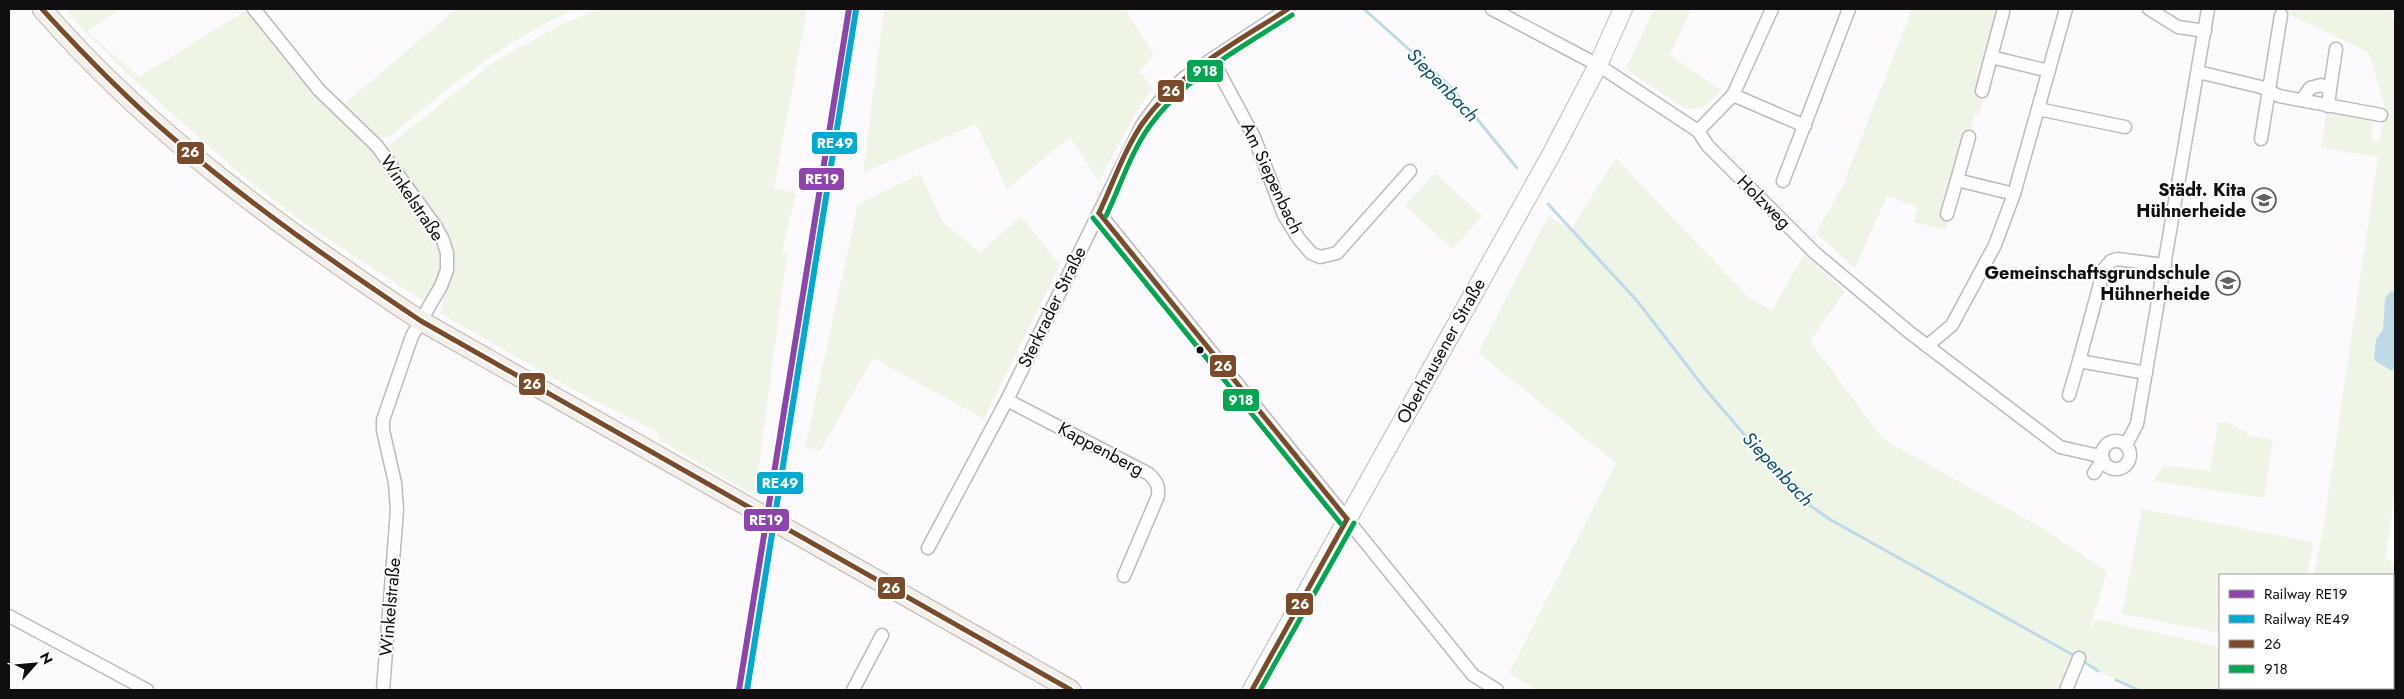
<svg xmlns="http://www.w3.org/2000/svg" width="2404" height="699" viewBox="0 0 2404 699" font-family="Jost,sans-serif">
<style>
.green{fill:#eff5e6}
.water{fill:#bed9e8}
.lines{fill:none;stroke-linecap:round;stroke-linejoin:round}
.stream{stroke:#bed9e8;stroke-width:3}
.street-casing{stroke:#bcbabc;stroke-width:15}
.secondary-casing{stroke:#bcbabc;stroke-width:20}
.primary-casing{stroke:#bdb3ab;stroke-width:21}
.street{stroke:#fffeff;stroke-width:12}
.secondary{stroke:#fffeff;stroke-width:18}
.primary{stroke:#f4efea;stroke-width:19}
.bus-1-casing{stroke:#fff;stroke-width:9}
.bus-2-casing{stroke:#fff;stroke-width:9}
.bus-1{stroke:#7a4b2a;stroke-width:5}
.bus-2{stroke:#00a651;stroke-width:5}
.rail-1-casing{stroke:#fff;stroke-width:10}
.rail-2-casing{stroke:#fff;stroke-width:10}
.rail-1{stroke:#8e44ad;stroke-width:6}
.rail-2{stroke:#00a9ce;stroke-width:6}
.bus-dot{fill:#100e0f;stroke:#fff;stroke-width:2}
.labels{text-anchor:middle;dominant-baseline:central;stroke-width:4;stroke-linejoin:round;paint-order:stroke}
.street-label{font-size:18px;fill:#100e0f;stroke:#fff}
.poi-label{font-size:18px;font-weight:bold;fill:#100e0f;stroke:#fff;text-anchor:end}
.water-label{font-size:19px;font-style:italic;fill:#0a536f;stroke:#fff}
.line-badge{stroke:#fff;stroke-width:2}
.badge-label{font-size:14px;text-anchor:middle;font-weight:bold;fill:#fff}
</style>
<rect width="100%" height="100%" fill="#fcfafc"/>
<g class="green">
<path d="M65,9h57l-35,22 52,46 107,-67 134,146 48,66 12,23 3,17 -14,43 -128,-84 -64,-50 -105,-93 -47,-46z"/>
<path d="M456,9h120c-69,29 -125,76 -182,124l-7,4h-11l-34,-31z"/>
<path d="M599,9h208l-33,179 22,5 -14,60 5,1 -31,235 -6,4 -90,-53 -4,-9 -71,-35 -145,-83 11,-45v-12l-67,-107 110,-87 70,-39z"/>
<path d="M884,9h241l29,46 -14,16 13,18 -13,17 -41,75 -29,-44 -63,52 -31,-65 -113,49z"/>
<path d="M1654,9h37l-21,46 51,35c-10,13 -19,22 -37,18l-58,-39z"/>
<path d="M1912,9h98l-31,107 -4,-2 -29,116 -32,-8 3,-15 -30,-11 -32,72 -39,-35 26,-46z"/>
<path d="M2278,9h113l4,14v472l-10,63 10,6 -1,70 -1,-59h-79l10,-52 54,-366 -57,-9 6,-38 43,9 3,5 -2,17 9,1 5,-36 -17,-54z"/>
<path d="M1616,158l133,140 23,12 32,-56 41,37 -35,50 73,98 161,90 63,43 -19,62 8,-15 124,28v41h87l1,2h-170l-40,-19 -24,-16 -17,35h-521l-27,-17 107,-210 -138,-110 70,-137 23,13z"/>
<path d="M1435,173l47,43 -29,33 -48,-43z"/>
<path d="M920,174l23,48 37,31 41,-37 39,49 -76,154 -111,-61 -53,93 -15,-4 53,-243z"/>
<path d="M2218,422h10l23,14 22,4 -9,58 -111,-17 11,-16 46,6z"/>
<path d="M2142,509l171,33 -6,33h-87v58l-98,-19z"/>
</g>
<path class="water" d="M2391,291l4,1v74l-3,5 -18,-11 2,-21 7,-9 2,-31z"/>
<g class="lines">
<g class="stream">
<path d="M1364,9l87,78 66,81"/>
<path d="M1548,204l90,98 68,88 55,64 41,46 29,20 242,135"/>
<path d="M2086,663l12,8"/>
<path d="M2116,680l22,10"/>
</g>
<g class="street-casing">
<g id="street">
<path d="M254,9l65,81 58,56 59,81 7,13 4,13v17l-6,16 -29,50 -29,84v10l12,53 2,27 -14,180"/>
<path d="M1492,9l106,56 100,66 10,15 107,107 94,79 151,115 35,8 7,-1"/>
<path d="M2149,9l29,18 27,4"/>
<path d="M2003,12l-12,45 58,14"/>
<path d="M1212,59l42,78 30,78 15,24 12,14 9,4 17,-4 73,-82"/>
<path d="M2198,72l63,15 18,9 102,19"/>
<path d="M2330,89l6,-40"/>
<path d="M1982,91l9,-34"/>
<path d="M1733,95l72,31"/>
<path d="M2302,100l8,-12 11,-3 9,4 -2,17"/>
<path d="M2038,109l87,18"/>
<path d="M1698,131l35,-36 39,-86"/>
<path d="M1969,137l-12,43 57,14"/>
<path d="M2261,139l20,-124"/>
<path d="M1783,181l66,-172"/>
<path d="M1099,213l374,462 24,15"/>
<path d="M1947,214l10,-34"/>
<path d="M1927,346l25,-21 43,-80 19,-51 52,-185"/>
<path d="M2146,373l-67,-12 25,-92 7,-8 6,-2 48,6"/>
<path d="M2069,395l10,-34"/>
<path d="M1007,400l142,74c8,8 10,12 9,22l-34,80"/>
<circle cx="2116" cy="455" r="14"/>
<path d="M2126,445l11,-21 71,-415"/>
<path d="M2094,473l9,-14"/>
<path d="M928,548l79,-148 135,-275 17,-23 26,-25 103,-68"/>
<path d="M9,616l138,74"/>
<path d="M853,690l29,-55"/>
<path d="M2066,690l13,-32"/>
</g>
</g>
<g class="secondary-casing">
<path id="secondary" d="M1252,690l299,-535 47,-90 25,-56"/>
</g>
<g class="primary-casing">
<path id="primary" d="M42,9c108,125 242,221 379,312l650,369"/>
</g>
<use href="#street" class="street"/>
<use href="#secondary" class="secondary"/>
<use href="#primary" class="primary"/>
<g class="bus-1-casing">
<g id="bus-1">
<path d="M42,9c42,46 85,90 132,130 78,67 162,125 247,182l650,369"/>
<path d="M1099,213l248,306"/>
<path d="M1099,213c14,-30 25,-62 43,-89 36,-52 95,-82 146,-115"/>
<path d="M1252,690l95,-171"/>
</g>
</g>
<g class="bus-2-casing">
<g id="bus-2">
<path d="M1106,216c14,-29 24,-62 43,-89 35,-50 92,-79 143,-112"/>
<path d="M1093,218l248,306"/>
<path d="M1260,690l94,-167"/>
</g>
</g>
<use href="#bus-1" class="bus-1"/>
<use href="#bus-2" class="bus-2"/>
<g class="rail-1-casing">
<path id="rail-1" d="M739,690l110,-681"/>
</g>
<g class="rail-2-casing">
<path id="rail-2" d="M747,690l109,-680"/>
</g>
<use href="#rail-1" class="rail-1"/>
<use href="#rail-2" class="rail-2"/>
</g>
<defs>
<g id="school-ring" transform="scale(1.25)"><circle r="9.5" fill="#fff" stroke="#636162" stroke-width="1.5"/><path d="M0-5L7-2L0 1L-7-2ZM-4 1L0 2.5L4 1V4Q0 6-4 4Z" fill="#636162"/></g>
</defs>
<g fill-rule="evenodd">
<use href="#school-ring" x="2264" y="200"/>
<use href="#school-ring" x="2228" y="283"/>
</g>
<circle class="bus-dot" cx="1200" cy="350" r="4.5"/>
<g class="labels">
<g class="street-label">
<text transform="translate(1272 178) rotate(65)">Am Siepenbach</text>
<text transform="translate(412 198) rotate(56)">Winkelstraße</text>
<text transform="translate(1764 202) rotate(45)">Holzweg</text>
<text transform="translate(1052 307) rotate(-64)">Sterkrader Straße</text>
<text transform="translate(1441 351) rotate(-61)">Oberhausener Straße</text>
<text transform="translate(1101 449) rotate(28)">Kappenberg</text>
<text transform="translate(390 607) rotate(-85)">Winkelstraße</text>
</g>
<g class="poi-label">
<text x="2246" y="190">Städt. Kita<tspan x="2246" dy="21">Hühnerheide</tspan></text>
<text x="2210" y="273">Gemeinschaftsgrundschule<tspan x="2210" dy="21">Hühnerheide</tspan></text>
</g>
<g class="water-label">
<text transform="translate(1443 85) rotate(46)">Siepenbach</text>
<text transform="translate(1778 469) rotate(47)">Siepenbach</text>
</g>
</g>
<g class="line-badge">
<rect x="1186" y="59" width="38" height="24" rx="5" fill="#00a651"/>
<rect x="1157" y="79" width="28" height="24" rx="5" fill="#7a4b2a"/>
<rect x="811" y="131" width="47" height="24" rx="5" fill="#00a9ce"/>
<rect x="176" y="141" width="29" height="24" rx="5" fill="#7a4b2a"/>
<rect x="798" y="167" width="47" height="24" rx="5" fill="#8e44ad"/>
<rect x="1209" y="354" width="28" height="24" rx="5" fill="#7a4b2a"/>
<rect x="518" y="372" width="28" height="24" rx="5" fill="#7a4b2a"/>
<rect x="1222" y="388" width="38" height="24" rx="5" fill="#00a651"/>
<rect x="756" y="471" width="48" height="24" rx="5" fill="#00a9ce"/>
<rect x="743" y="508" width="47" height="24" rx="5" fill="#8e44ad"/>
<rect x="877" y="576" width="29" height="24" rx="5" fill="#7a4b2a"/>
<rect x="1285" y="592" width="29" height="24" rx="5" fill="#7a4b2a"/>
</g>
<g class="badge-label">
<text x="1205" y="76">918</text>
<text x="1171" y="96">26</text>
<text x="835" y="148">RE49</text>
<text x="190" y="157">26</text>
<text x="822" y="184">RE19</text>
<text x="1223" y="371">26</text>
<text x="532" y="389">26</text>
<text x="1241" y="405">918</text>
<text x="780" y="488">RE49</text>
<text x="766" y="525">RE19</text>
<text x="891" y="593">26</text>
<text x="1300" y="609">26</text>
</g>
<rect width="2404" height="699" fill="none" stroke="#100e0f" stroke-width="20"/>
<rect x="2219" y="574" width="175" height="115" fill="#ffffff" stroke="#9f9f9f"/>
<rect x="2229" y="590" width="25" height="8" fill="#8e44ad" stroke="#9f9f9f"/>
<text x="2264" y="599" font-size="15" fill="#100e0f">Railway RE19</text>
<rect x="2229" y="615" width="25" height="8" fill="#00a9ce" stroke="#9f9f9f"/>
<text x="2264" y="624" font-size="15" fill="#100e0f">Railway RE49</text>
<rect x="2229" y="640" width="25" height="8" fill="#7a4b2a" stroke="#9f9f9f"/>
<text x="2264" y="649" font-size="15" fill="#100e0f">26</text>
<rect x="2229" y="665" width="25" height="8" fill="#00a651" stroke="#9f9f9f"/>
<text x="2264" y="674" font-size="15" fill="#100e0f">918</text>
<g transform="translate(35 664) rotate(63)" stroke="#ffffff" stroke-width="4" paint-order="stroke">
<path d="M0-4L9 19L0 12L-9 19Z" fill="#100e0f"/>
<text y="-8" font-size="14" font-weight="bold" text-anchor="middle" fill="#100e0f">N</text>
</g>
</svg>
